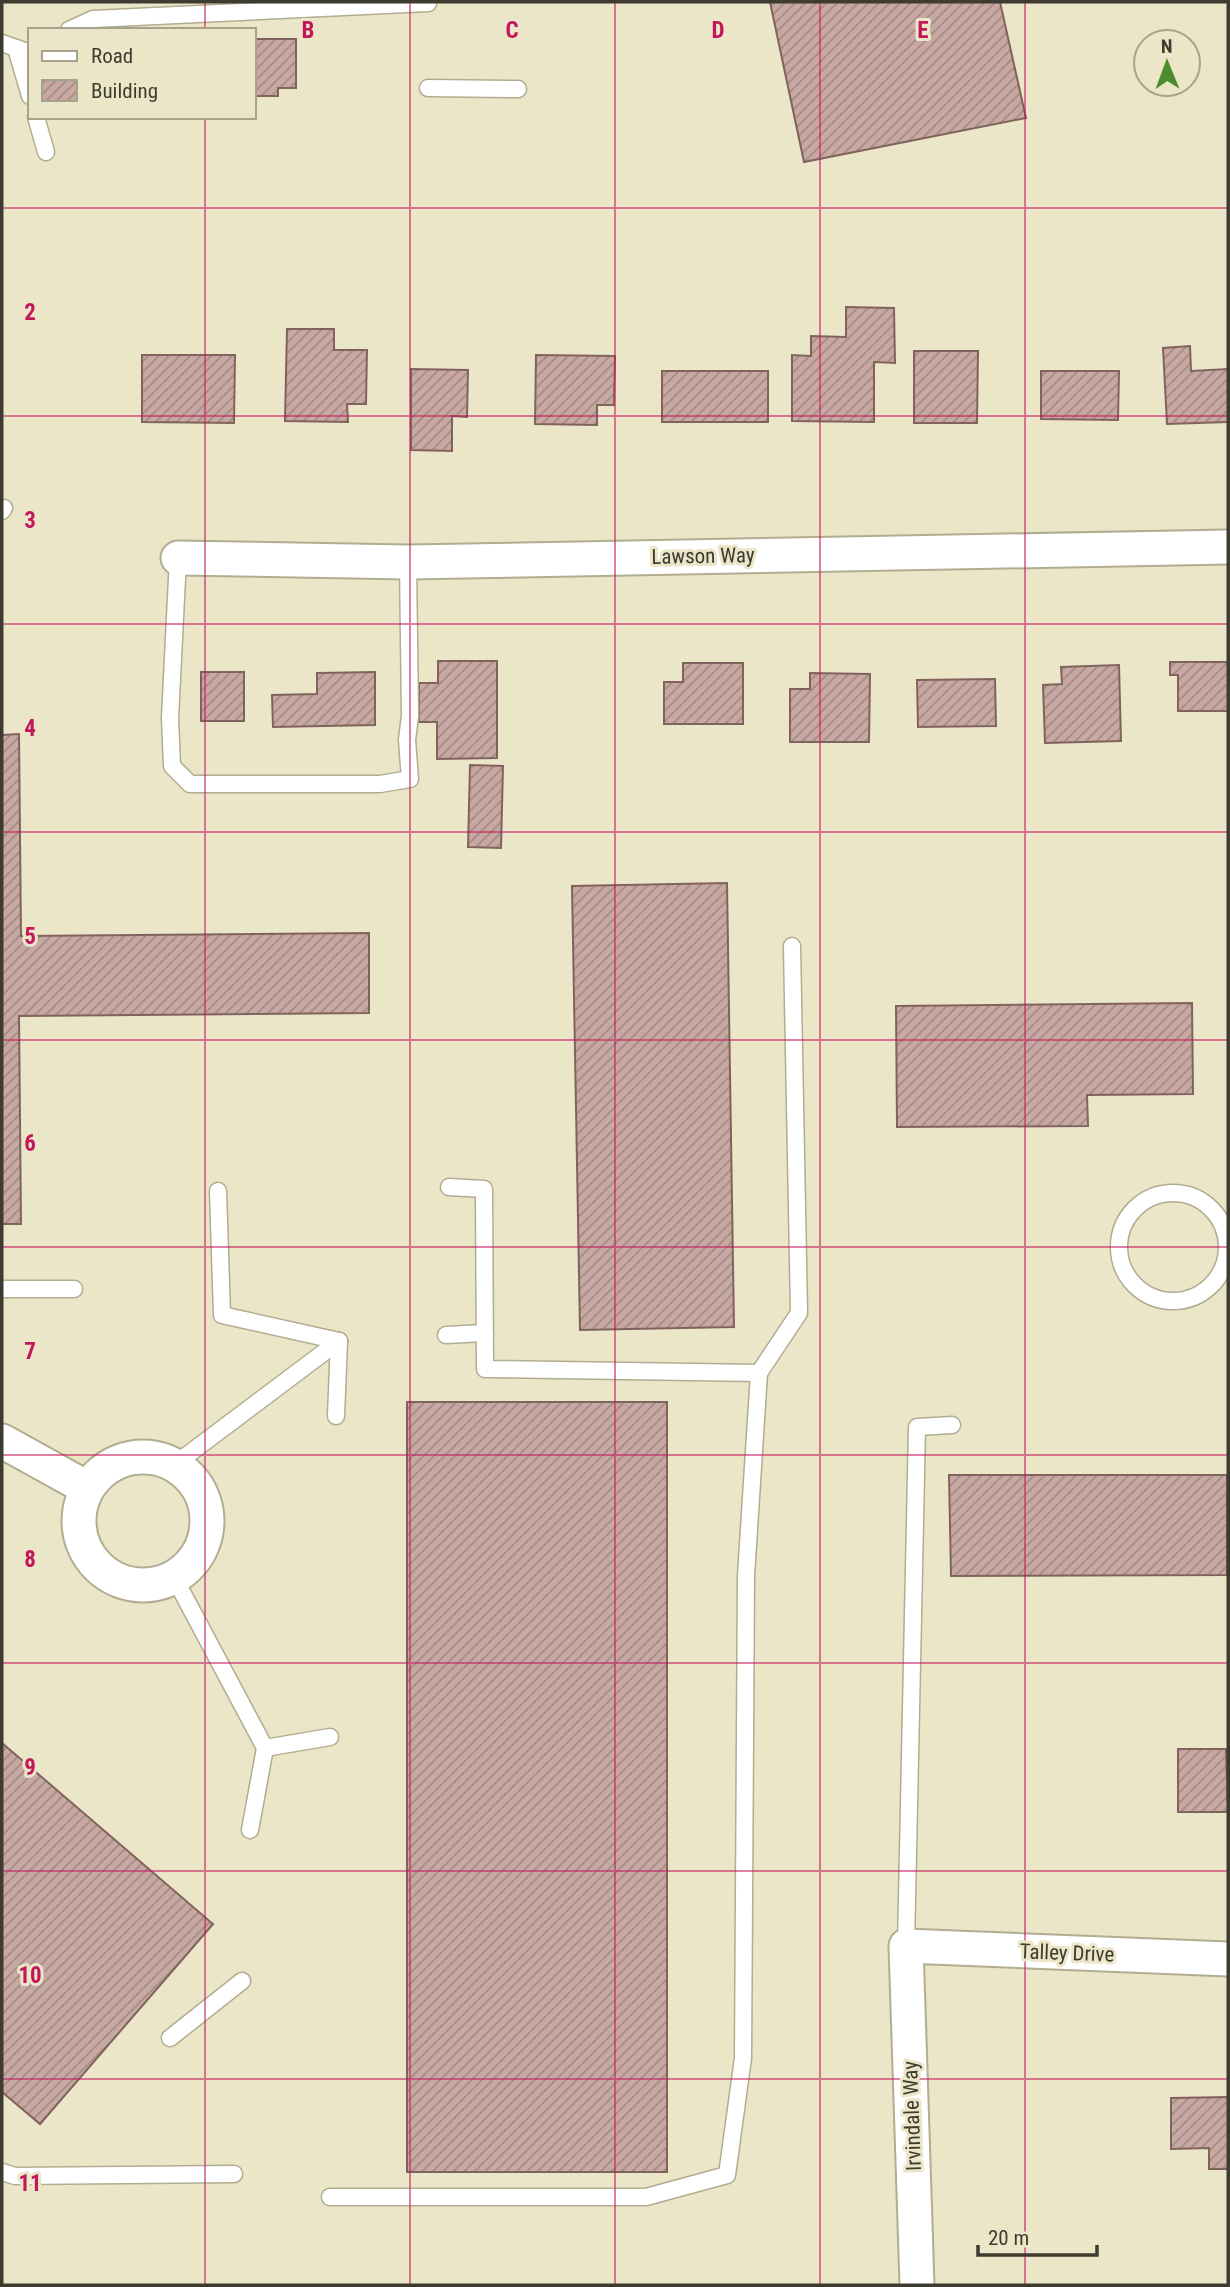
<svg xmlns="http://www.w3.org/2000/svg" width="1230" height="2287" viewBox="0 0 1230 2287" font-family="'Roboto Condensed',sans-serif">
<style>
.building{fill:url(#building-hatch);stroke:#81635e;stroke-width:2}
.lines{fill:none;stroke-linecap:round;stroke-linejoin:round}
.service-casing{stroke:#b2ac90;stroke-width:19}
.minor-casing{stroke:#b2ac90;stroke-width:37}
.service{stroke:#fff;stroke-width:16}
.minor{stroke:#fff;stroke-width:33}
.grid{fill:none;stroke:#c2185b;stroke-width:2;stroke-opacity:0.55}
.labels{text-anchor:middle;dominant-baseline:central;stroke-width:6;stroke-linejoin:round;paint-order:stroke}
.street-label{font-size:21px;fill:#3e3b30;stroke:#ece6c9}
.grid-label{font-size:23px;text-anchor:middle;font-weight:bold;fill:#c2185b;stroke:#ece6c9;stroke-width:6;stroke-linejoin:round;paint-order:stroke}
</style>
<defs>
<pattern id="building-hatch" width="6" height="6" patternUnits="userSpaceOnUse" patternTransform="scale(1.75)"><rect width="6" height="6" fill="#c8a8a2"/><path d="M-1 1l2-2M0 6l6-6M5 7l2-2" fill="none" stroke="#a48a84"/></pattern>
</defs>
<rect width="100%" height="100%" fill="#ece6c9"/>
<g class="building">
<path d="M770,2h230l26,116 -222,44z"/>
<path d="M254,39h42v49h-18v8h-24z"/>
<path d="M846,307l48,1 1,55 -21,-1v60l-82,-1v-66l19,1v-20l35,1z"/>
<path d="M287,329h47v21h33l-1,54h-19l1,18 -63,-1z"/>
<path d="M1190,346l1,25 37,-2v53l-61,2 -4,-76z"/>
<path d="M914,351h64l-1,72h-63z"/>
<path d="M142,355h93l-1,68 -92,-1z"/>
<path d="M536,355l79,1 -1,49h-17v20l-62,-1z"/>
<path d="M411,369l57,1 -1,47 -15,-1v35l-41,-1z"/>
<rect x="662" y="371" width="106" height="51"/>
<path d="M1041,371h78l-1,49 -77,-1z"/>
<path d="M438,661h59v97l-60,1v-37h-18v-39h19z"/>
<path d="M1170,662h58v49h-50v-36h-8z"/>
<path d="M683,663h60v61h-79v-42h19z"/>
<path d="M1119,665l2,76 -76,2 -2,-58 19,-1 -1,-17z"/>
<rect x="201" y="672" width="43" height="49"/>
<path d="M375,672v53l-102,2 -1,-32 45,-1v-21z"/>
<path d="M810,673l60,1 -1,68h-79v-53h20z"/>
<path d="M995,679l1,47 -78,1 -1,-47z"/>
<path d="M19,734l2,202 348,-3v80l-350,3 2,208h-19v-489z"/>
<path d="M470,765l33,1 -2,82 -33,-1z"/>
<path d="M727,883l7,444 -154,3 -8,-444z"/>
<path d="M1192,1003l1,91 -106,1 1,31 -191,1 -1,-121z"/>
<rect x="407" y="1402" width="260" height="770"/>
<path d="M949,1475h278v100l-276,1z"/>
<path d="M2,1743l211,181 -173,200 -38,-32z"/>
<path d="M1178,1749h48l2,63h-50z"/>
<path d="M1228,2097v72h-19v-21l-38,1v-51z"/>
</g>
<g class="lines">
<g class="service-casing">
<g id="service">
<path d="M69,30l24,-11 335,-16"/>
<path d="M2,43l28,10"/>
<path d="M16,48l14,48"/>
<path d="M428,88l90,1"/>
<path d="M36,117l10,35"/>
<path d="M2,511l2,-3"/>
<path d="M178,558l-8,160 2,48 18,18h190l30,-5 -3,-39 3,-24 -2,-154"/>
<path d="M218,1191l4,124 117,26"/>
<circle cx="1173" cy="1247" r="54"/>
<path d="M2,1289h72"/>
<path d="M446,1335l39,-2"/>
<path d="M759,1373l40,-60 -7,-367"/>
<path d="M336,1416l3,-75"/>
<path d="M174,1465l165,-124"/>
<path d="M174,1577l91,171 -15,82"/>
<path d="M265,1748l65,-11"/>
<path d="M906,1946l11,-519 35,-2"/>
<path d="M170,2038l72,-57"/>
<path d="M2,2172l13,4 219,-2"/>
<path d="M330,2197h316l81,-22 16,-117 3,-482 13,-203 -274,-4 -1,-180 -35,-2"/>
</g>
</g>
<g class="minor-casing">
<g id="minor">
<path d="M178,558l230,4 820,-15"/>
<path d="M2,1441l85,47"/>
<circle cx="143" cy="1521" r="64"/>
<path d="M917,2285l-11,-339 322,13"/>
</g>
</g>
<use href="#service" class="service"/>
<use href="#minor" class="minor"/>
</g>
<path class="grid" d="M205,2v28M410,2v2283M615,2v2283M820,2v2283M1025,2v2283M205,117v2168M2,208h1226M2,416h1226M2,624h1226M2,832h1226M2,1040h1226M2,1247h1226M2,1455h1226M2,1663h1226M2,1871h1226M2,2079h1226"/>
<g class="labels">
<g class="street-label">
<text transform="translate(703 556) rotate(-1)">Lawson Way</text>
<text transform="translate(1067 1953) rotate(2)">Talley Drive</text>
<text transform="translate(912 2116) rotate(-92)">Irvindale Way</text>
</g>
</g>
<g class="grid-label">
<text x="308" y="38">B</text>
<text x="512" y="38">C</text>
<text x="718" y="38">D</text>
<text x="923" y="38">E</text>
<text x="30" y="320">2</text>
<text x="30" y="528">3</text>
<text x="30" y="736">4</text>
<text x="30" y="944">5</text>
<text x="30" y="1151">6</text>
<text x="30" y="1359">7</text>
<text x="30" y="1567">8</text>
<text x="30" y="1775">9</text>
<text x="30" y="1983">10</text>
<text x="30" y="2191">11</text>
</g>
<rect width="1230" height="2287" fill="none" stroke="#3e3b30" stroke-width="7"/>
<rect x="28" y="28" width="228" height="91" fill="#ece6c9" stroke="#a6a28c" stroke-width="2"/>
<rect x="42" y="51" width="35" height="10" fill="#ffffff" stroke="#a6a28c" stroke-width="2"/>
<text x="91" y="63" font-size="21" fill="#3e3b30">Road</text>
<rect x="42" y="80" width="35" height="21" fill="url(#building-hatch)" stroke="#a6a28c" stroke-width="2"/>
<text x="91" y="98" font-size="21" fill="#3e3b30">Building</text>
<g transform="translate(1167 63) rotate(359)"><circle r="33" fill="#ece6c9" stroke="#a6a28c" stroke-width="2"/>
<path d="M0-5L12 26L0 18L-12 26Z" fill="#4d8c2c"/>
<text y="-10" font-size="19" font-weight="bold" text-anchor="middle" fill="#3e3b30">N</text>
</g>
<path d="M978 2245v10h119v-10" fill="none" stroke="#3e3b30" stroke-width="3.5"/>
<text x="988" y="2245" font-size="21" fill="#3e3b30" stroke="#ece6c9" stroke-width="5" paint-order="stroke">20 m</text>
</svg>
